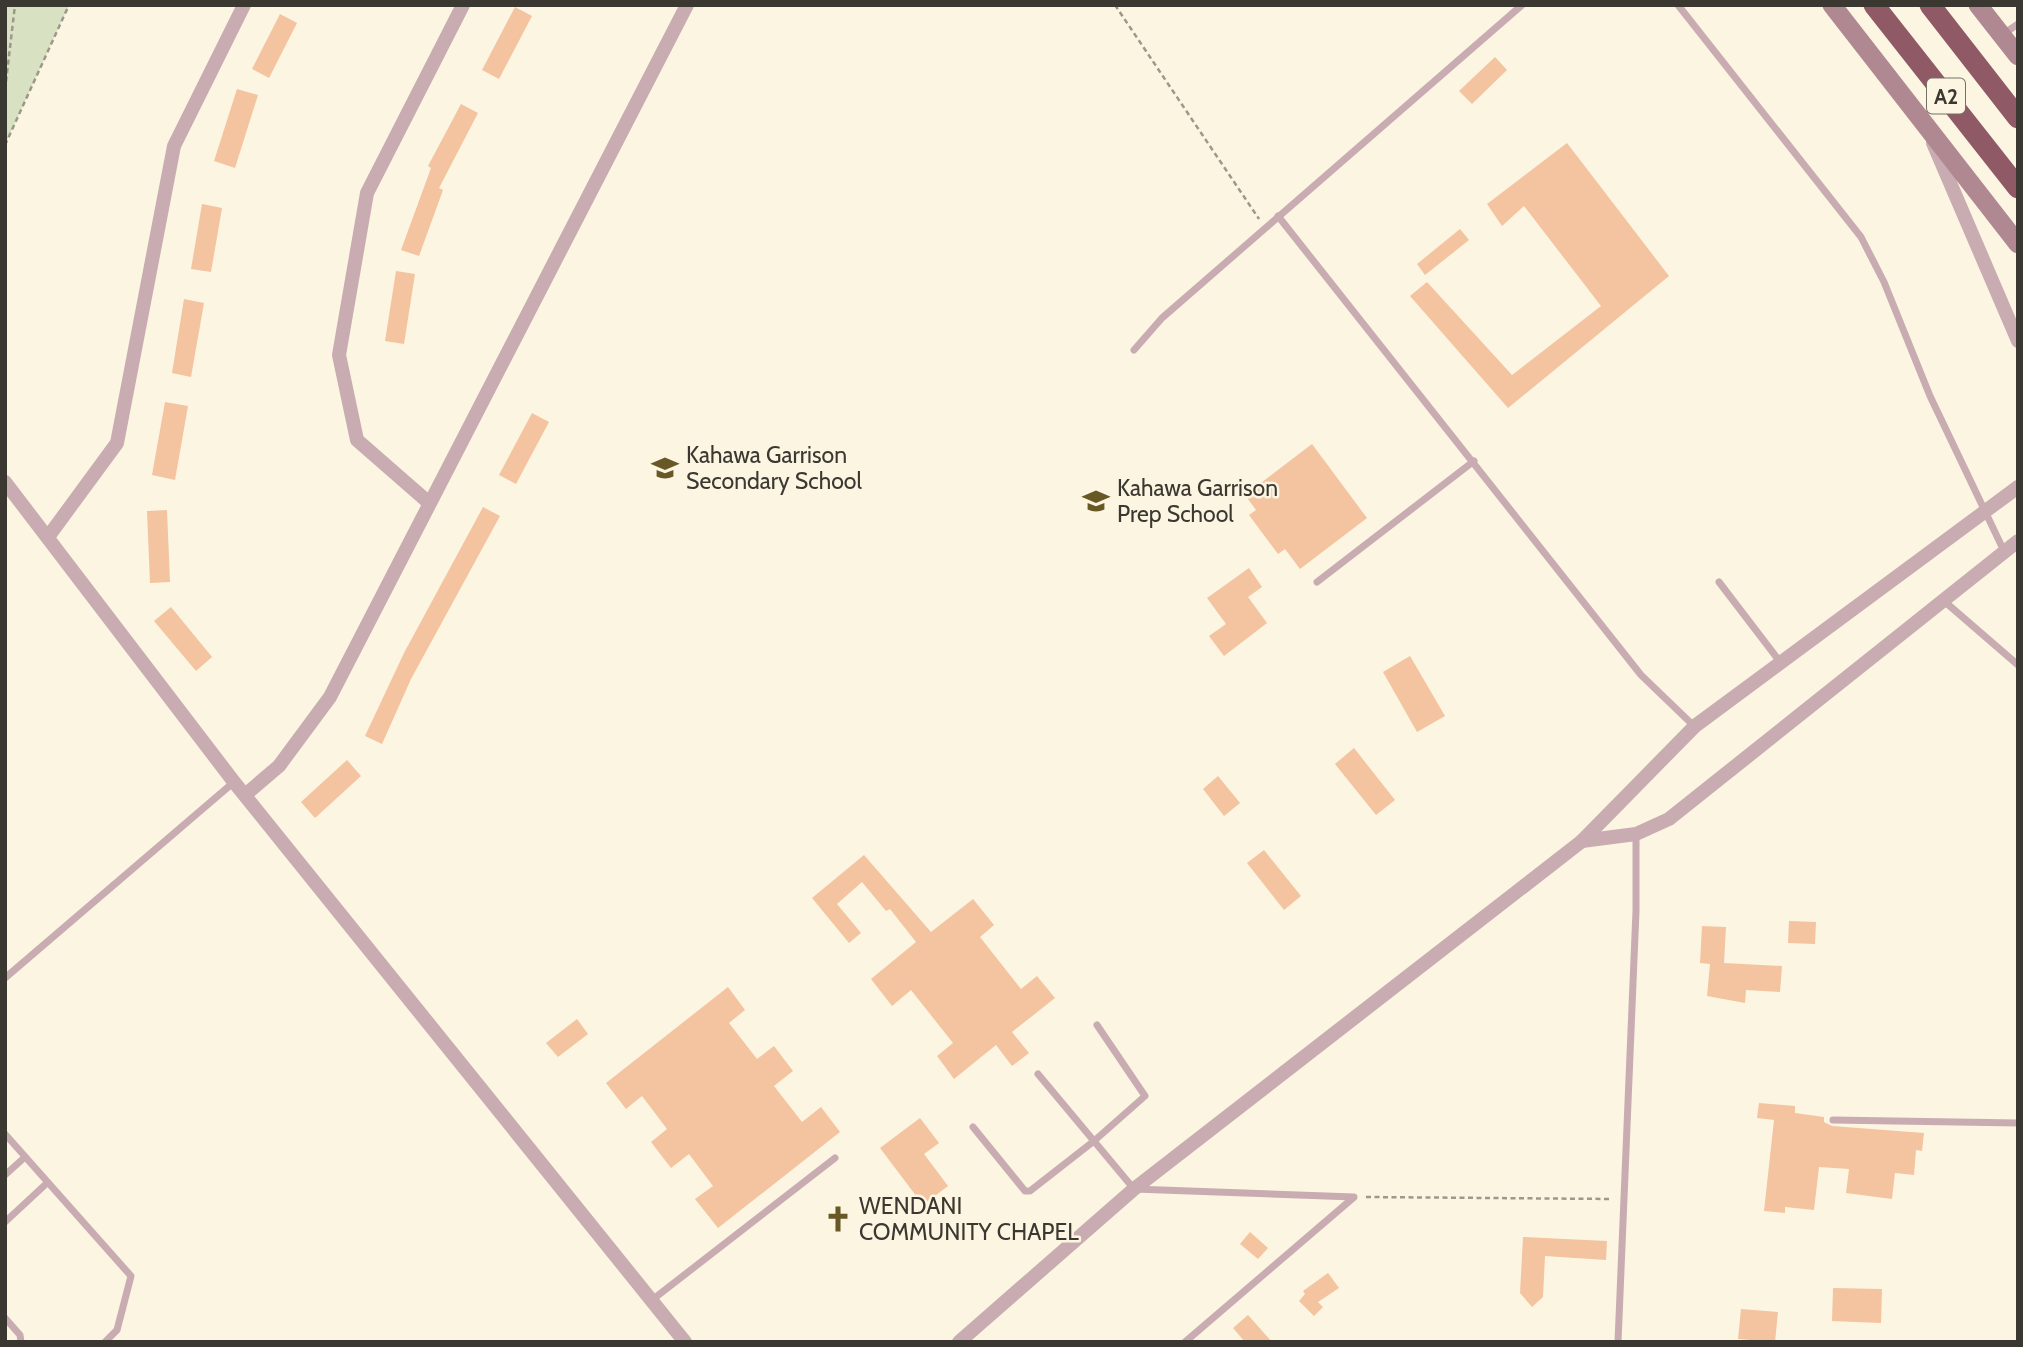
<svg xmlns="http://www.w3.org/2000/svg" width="2023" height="1347" viewBox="0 0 2023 1347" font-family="Cabin,sans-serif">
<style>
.park{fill:#d8e1c1}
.building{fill:#f4c3a0}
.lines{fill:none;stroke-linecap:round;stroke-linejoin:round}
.path{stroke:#9c988a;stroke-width:2.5;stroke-dasharray:5 3.5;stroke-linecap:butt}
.lane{stroke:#c8acb2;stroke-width:7}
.street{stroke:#c8acb2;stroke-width:14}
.secondary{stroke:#b08891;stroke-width:19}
.highway{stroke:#8f5966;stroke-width:21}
.labels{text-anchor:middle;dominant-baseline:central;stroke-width:5;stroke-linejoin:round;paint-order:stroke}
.shield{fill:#fcf5e2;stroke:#747165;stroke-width:2}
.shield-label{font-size:21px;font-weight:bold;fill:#3a3830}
.poi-label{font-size:23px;fill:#3a3830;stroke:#fcf5e2;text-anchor:start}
</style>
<rect width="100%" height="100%" fill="#fcf5e2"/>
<path class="park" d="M5,5h64l-64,140z"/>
<g class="building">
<path d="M515,7l17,9 -33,63 -17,-9z"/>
<path d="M280,14l17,9 -28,55 -17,-9z"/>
<path d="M1495,57l12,13 -35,34 -13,-13z"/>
<path d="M237,89l21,6 -23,73 -21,-7z"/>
<path d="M461,104l17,9 -39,75 4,2 -24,66 -18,-6 30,-82 -3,-2z"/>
<path d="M1567,143l102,133 -161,132 -98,-112 17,-14 85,93 89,-69 -77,-100 -22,20 -15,-22z"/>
<path d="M202,204l20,4 -11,64 -20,-3z"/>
<path d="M1460,229l9,11 -44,35 -8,-11z"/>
<path d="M396,271l19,3 -11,70 -19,-3z"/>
<path d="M184,299l20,4 -13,74 -19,-4z"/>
<path d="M165,402l23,4 -13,74 -23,-5z"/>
<path d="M532,413l17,9 -33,62 -17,-9z"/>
<path d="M1312,444l55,74 -67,51 -15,-20 -7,5 -29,-39 7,-5 -11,-15z"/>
<path d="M483,507l17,9 -89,163 -29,65 -17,-8 39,-83z"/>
<path d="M167,510l3,72 -20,1 -3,-72z"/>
<path d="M1249,568l13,19 -14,10 19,26 -43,33 -15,-20 17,-12 -19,-26z"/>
<path d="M171,607l41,50 -16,14 -42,-50z"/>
<path d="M1410,656l35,60 -28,16 -34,-60z"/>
<path d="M1354,748l41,52 -19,15 -41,-51z"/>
<path d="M347,760l14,16 -46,42 -14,-16z"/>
<path d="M1218,776l22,27 -16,13 -21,-27z"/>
<path d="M1264,850l37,46 -17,14 -37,-47z"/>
<path d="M864,855l67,77 42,-33 21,26 -14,12 41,52 16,-13 18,22 -43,34 17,21 -17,13 -16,-21 -42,34 -17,-23 16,-13 -42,-53 -19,16 -21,-27 45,-37 -26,-33 -4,2 -24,-29 -25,22 24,29 -12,10 -37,-45z"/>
<path d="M1789,921l27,1 -1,22 -27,-1z"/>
<path d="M1702,926l24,1 -2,36 58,3 -2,26 -34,-2 -1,13 -38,-7 3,-32 -10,-1z"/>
<path d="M728,987l17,23 -16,13 28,36 17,-13 19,25 -19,15 28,36 19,-15 19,25 -122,96 -23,-29 18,-13 -24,-32 -18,14 -20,-26 16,-13 -25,-33 -16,13 -20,-26z"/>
<path d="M577,1019l11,15 -30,23 -12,-14z"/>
<path d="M1759,1103l36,3v7l29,4v5l8,4 92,7 -2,18 -6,-1 -2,25 -19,-2 -3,26 -46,-6 3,-24 -30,-2 -5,43 -29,-3v6l-21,-2 10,-91 -17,-2z"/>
<path d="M920,1118l19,25 -15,11 24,32 -25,19 -43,-57z"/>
<path d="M1250,1232l18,16 -10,11 -18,-15z"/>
<path d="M1523,1237l84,4 -1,19 -61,-4 -2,41 -11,10 -12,-14z"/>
<path d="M1328,1273l11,15 -21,14 5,5 -9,9 -15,-15 6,-7 -2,-3z"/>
<path d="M1833,1288l49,1 -1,34 -49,-2z"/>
<path d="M1741,1309l37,3 -3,30 -37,-3z"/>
<path d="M1248,1315l24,27h-27l-12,-14z"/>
</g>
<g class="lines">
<g class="path">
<path d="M1115,5l144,214"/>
<path d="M5,90l10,-85"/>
<path d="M5,145l64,-140"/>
<path d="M1366,1197l245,2"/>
</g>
<g class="lane">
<path d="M1678,5l183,232 23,45 46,114 74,155"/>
<path d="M2002,35l16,-11"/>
<path d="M1278,216l363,459 53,51"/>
<path d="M1134,350l28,-32 360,-313"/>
<path d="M1317,582l157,-121"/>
<path d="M1719,582l62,81"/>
<path d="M1944,601l74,64"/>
<path d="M5,978l229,-196"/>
<path d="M1038,1074l96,115 220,8"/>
<path d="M1833,1120l185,3"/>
<path d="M973,1127l52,64h5l64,-50 51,-45 -48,-71"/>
<path d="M5,1134l126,142 -14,54 -12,12"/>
<path d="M5,1175l20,-18"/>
<path d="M5,1222l42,-39"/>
<path d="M652,1300l183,-142"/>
<path d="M5,1318l15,17 1,7"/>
<path d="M1185,1342l168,-144"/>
<path d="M1618,1342l18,-431v-77"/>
</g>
<g class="street">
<path d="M1933,143l85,198"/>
<path d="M5,482l229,300 451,560"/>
<path d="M428,502l-71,-62 -18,-85 28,-162 96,-188"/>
<path d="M48,537l69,-94 57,-297 70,-141"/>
<path d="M245,795l34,-29 51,-69 357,-692"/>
<path d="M1582,841l54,-7 33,-15 349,-278"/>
<path d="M959,1342l175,-153 448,-348 113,-115 323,-239"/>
</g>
<g class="secondary">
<path d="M1832,5l186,239"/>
<path d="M1978,5l40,51"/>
</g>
<g class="highway">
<path d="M1874,5l144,183"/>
<path d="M1930,5l88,113"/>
</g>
</g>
<defs>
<g id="school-bare" transform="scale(2.1)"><path d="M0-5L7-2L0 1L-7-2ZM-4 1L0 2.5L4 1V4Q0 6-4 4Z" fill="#675825" stroke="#fcf5e2" stroke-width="2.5" paint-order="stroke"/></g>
<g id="church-bare" transform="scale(2.1)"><path d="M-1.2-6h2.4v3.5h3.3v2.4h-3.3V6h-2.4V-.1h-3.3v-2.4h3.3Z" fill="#675825" stroke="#fcf5e2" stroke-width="2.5" paint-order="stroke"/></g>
</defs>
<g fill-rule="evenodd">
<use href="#school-bare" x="665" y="468"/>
<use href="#school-bare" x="1096" y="501"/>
<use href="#church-bare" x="838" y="1219"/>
</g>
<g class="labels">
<rect class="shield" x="1927" y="78.5" width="38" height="35" rx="5"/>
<g class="shield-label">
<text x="1946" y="96">A2</text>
</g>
<g class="poi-label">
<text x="686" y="455">Kahawa Garrison<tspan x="686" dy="26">Secondary School</tspan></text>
<text x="1117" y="488">Kahawa Garrison<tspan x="1117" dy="26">Prep School</tspan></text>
<text x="859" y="1206">WENDANI<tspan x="859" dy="26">COMMUNITY CHAPEL</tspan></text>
</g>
</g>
<rect width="2023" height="1347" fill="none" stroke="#3a3830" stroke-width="14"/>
</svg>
